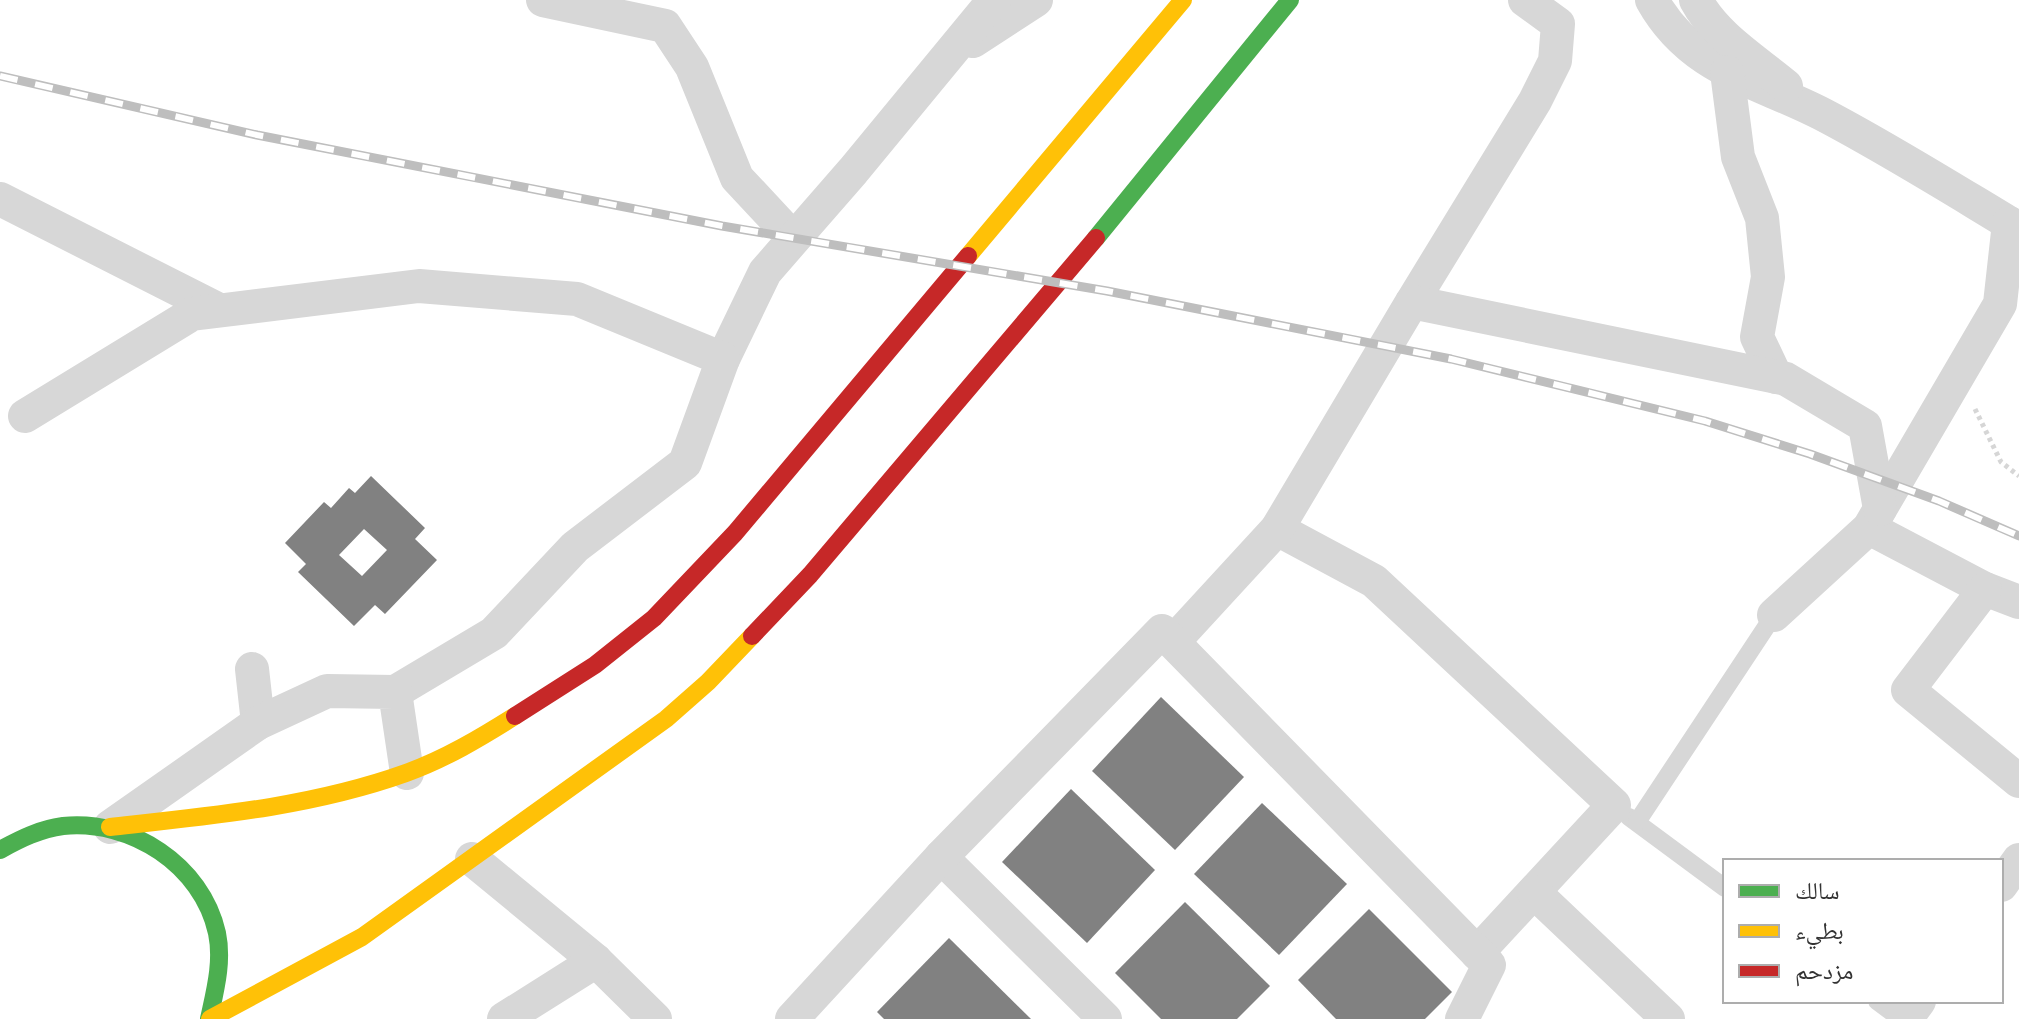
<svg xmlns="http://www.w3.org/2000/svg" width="2019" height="1019" viewBox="0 0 2019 1019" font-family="'Public Sans','Noto Naskh Arabic',sans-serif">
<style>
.building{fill:#818181;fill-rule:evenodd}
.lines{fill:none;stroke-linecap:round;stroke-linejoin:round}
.path{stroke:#d6d6d6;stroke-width:5;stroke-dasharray:4 4;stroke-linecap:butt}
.lane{stroke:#d7d7d7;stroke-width:18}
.street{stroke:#d7d7d7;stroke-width:34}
.fast{stroke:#4caf50;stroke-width:18}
.slow{stroke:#ffc107;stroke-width:18}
.jam{stroke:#c62828;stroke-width:18}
.rail-casing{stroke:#bebebe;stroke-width:9}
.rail{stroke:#fff;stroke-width:6;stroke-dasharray:18;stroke-linecap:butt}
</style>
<rect width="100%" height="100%" fill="#fff"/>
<g class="building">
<path d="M371,476l54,52 -10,11 22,21 -52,54 -10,-9 -21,21 -56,-54 8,-8 -21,-21 39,-41 7,6 18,-20 6,5zM364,529l23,21 -25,26 -23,-21z"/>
<path d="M1161,697l83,80 -69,73 -83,-79z"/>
<path d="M1071,789l84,81 -68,73 -85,-81z"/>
<path d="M1262,803l85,81 -68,71 -85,-81z"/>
<path d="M1185,902l85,84 -33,33h-76l-46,-46z"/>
<path d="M1369,909l83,83 -27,27h-89l-38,-39z"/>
<path d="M949,938l82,81h-147l-7,-7z"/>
</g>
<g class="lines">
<path class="path" d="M1975,409l26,53 18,14"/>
<g class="lane">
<path d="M1629,817l96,71"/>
<path d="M1637,822l137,-207"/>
<path d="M1877,1001l24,18"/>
</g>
<g class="street">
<path d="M543,0l122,26 27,41 45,111 56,60"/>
<path d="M1652,0c39,70 104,80 170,114 67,35 132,76 197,115"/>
<path d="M1696,0c19,36 59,60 90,86"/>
<path d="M973,41l63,-41"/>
<path d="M1727,72l11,85 24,61 6,59 -11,60 19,40"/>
<path d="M0,199l219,111"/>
<path d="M1412,302l123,-201 20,-40 3,-37 -33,-24"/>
<path d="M723,359l42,-87 88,-101 141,-171"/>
<path d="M25,416l167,-102 227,-28 158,13 146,60 -38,104 -110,84 -81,86 -99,59"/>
<path d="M1869,528l116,61 34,13"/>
<path d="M1277,529l97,52 240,224 -137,148"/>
<path d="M1985,589l-77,101 111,91"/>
<path d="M1774,615l95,-87 131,-224 9,-81"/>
<path d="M1173,642l104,-113 135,-227 374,77 79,47 15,83"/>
<path d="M252,669l6,54"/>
<path d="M110,827l148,-104 69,-32 68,1 12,81"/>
<path d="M941,857l164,162"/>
<path d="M472,859l124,102 59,58"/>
<path d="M2001,885l18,-25"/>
<path d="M1534,892l134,127"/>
<path d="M504,1019l92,-58"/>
<path d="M792,1019l149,-162 221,-226 327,334 -27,54"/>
<path d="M1906,1019l13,-18"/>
</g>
<g class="fast">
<path d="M1096,238l194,-238"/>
<path d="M0,850c20,-11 40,-21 63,-24 68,-7 139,39 154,107 6,29 -2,58 -8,86"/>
</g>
<g class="slow">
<path d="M968,256l215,-256"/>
<path d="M110,827c100,-11 201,-20 296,-54 39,-14 74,-35 109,-57"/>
<path d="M210,1019l152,-82 304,-218 42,-37 44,-46"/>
</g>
<g class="jam">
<path d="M752,636l58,-61 286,-337"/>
<path d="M515,716l80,-51 59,-47 81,-85 233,-277"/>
</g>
<g class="rail-casing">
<path id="rail" d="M0,76l257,59 465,91 385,65 344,68 254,62 105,33 129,47 80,35"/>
</g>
<use href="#rail" class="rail"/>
</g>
<rect x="1723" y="859" width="280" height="144" fill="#ffffff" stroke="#adadad" stroke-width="2"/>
<rect x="1739" y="885" width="40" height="12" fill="#4caf50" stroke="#adadad" stroke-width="2"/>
<text x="1795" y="899" font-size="24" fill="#333333">سالك</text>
<rect x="1739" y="925" width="40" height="12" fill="#ffc107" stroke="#adadad" stroke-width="2"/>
<text x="1795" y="939" font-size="24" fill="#333333">بطيء</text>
<rect x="1739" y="965" width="40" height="12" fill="#c62828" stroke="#adadad" stroke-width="2"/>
<text x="1795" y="979" font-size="24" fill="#333333">مزدحم</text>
</svg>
